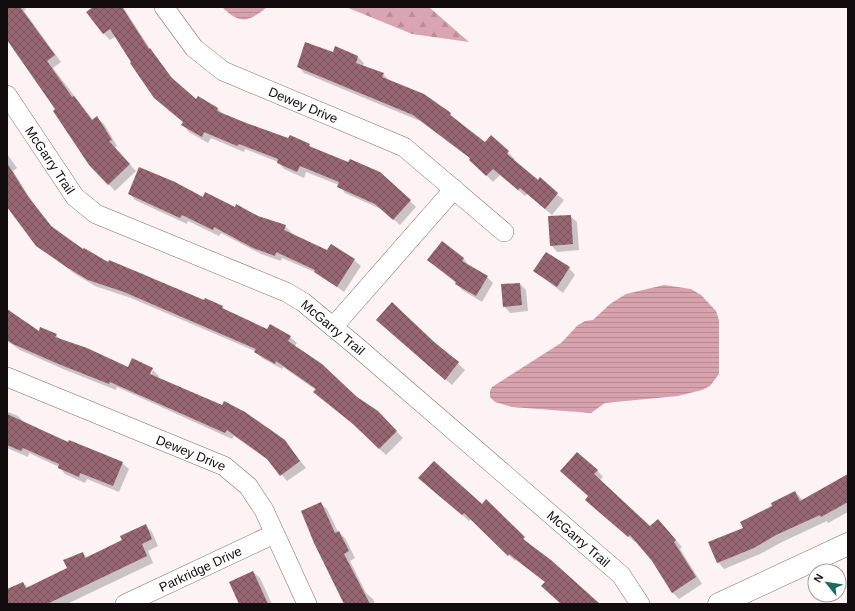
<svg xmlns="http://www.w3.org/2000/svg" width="855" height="611" viewBox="0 0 855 611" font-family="Helvetica,sans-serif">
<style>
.forest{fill:url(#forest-firs)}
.water{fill:url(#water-rules)}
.shadow{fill:#0003;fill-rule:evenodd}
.building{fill:url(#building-cross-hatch)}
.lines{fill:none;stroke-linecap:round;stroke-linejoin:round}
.street-casing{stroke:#816d71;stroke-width:20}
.secondary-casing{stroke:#816d71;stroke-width:23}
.street{stroke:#fff;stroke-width:19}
.secondary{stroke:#fff;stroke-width:22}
.labels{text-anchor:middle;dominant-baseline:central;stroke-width:3;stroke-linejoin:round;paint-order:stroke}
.street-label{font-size:13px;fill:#130c0e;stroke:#fff}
</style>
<defs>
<pattern id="forest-firs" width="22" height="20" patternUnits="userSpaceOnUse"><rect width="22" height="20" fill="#daa5b2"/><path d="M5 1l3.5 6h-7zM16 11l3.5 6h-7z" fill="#ba8d98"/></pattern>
<pattern id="water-rules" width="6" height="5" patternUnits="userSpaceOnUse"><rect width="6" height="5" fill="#d7a2ae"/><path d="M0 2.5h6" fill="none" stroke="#b88a94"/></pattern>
<pattern id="building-cross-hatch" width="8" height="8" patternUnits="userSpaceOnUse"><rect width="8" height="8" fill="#966672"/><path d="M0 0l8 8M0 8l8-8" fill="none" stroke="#79525c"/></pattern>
</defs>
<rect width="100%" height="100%" fill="#fdf3f5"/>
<path class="forest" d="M346,7h83l40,35 -57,-8z"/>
<g class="water">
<path d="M222,7h45c-18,15 -27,18 -45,0z"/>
<path d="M664,285l27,4 10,6 15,16 3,9v54l-9,12 -8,4 -24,6 -73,7 -14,10 -79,-6 -17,-5 -5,-5v-6l2,-4 69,-44 17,-18 7,-4 8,-1 17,-16 16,-10z"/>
</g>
<g class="shadow">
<path d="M7,7h17l2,2 -2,2 37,51 -8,6 40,52 4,-2 7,6 13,22 -3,2 22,23 -21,20 -25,-27 -34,-54 -49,-72z"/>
<path d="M94,7h29l29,45 24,31 21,18 1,-3 20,11 5,5 65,25 21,6 5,5 96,51 6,6 -16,18 -17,-15 -38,-17 -6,-8 -33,-13 -2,6 -20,-9 -6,-7 -33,-13 -1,3 -33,-14 -3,5 -19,-11 -6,-7 1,-2 -52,-61 -16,-26 -6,4 -6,-6 -16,-22z"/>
<path d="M336,48l22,9 6,6 -1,3 20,8 7,7 60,33 35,30 6,-7 24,22 -2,1 51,40 -12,15 -25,-21 -2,2 -25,-21 -7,7 -22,-23 -51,-38 -116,-48 -6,-7 35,-13z"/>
<path d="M7,154l10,14 -4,3 20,32 21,26 29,21 26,13 1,-2 33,13 18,9 61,24 5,4 41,19 22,7 7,6 -2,3 61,52 21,14 26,26 -17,17 -70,-65 -33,-23 -1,2 -20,-11 -7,-7 -124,-53 -36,-12 -20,-12 -38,-29 -30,-42z"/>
<path d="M129,193l75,5 81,28 7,7 -1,2 37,16 26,9 7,6 -17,26 -27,-19 -35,-15 -1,3 -20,-7 -40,-21 -2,3 -31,-15 -1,3 -52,-24z"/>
<path d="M570,216l7,6 2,28 -22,2 -6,-7z"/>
<path d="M442,242l22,17 5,7 18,11 6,6 -11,19 -20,-12 -6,-7 -27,-23z"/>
<path d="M569,268l6,7 -12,18 -29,-22z"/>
<path d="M520,284l6,6 2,21 -18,2 -6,-7z"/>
<path d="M392,303l73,67 -13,15 -68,-59z"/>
<path d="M7,310l32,22 17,3 5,5 67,28 4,-9 20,10 7,7 -2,3 127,62 22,27 -19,13 -16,-19 -37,-26 -2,3 -115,-52 -1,3 -53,-21 -43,-19 -13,-9zM151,370h2l-4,9h-2z"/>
<path d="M8,412l10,4 7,7 43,21 54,19 7,6 -10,23 -32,-13 -2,4 -20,-9 -6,-7 -30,-14 -1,4 -21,-9z"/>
<path d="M597,470l6,7 -3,3 50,48 14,-1 18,20 -2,2 22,35 -23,15 -7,-7 -20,-32 -16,-19 -1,1 -43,-36 -3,-10 -28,-25z"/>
<path d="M848,474v38l-20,11 -1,-2 -45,21 -22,12 -36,15 -6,-7 26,-34 29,-22 22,-14 8,8z"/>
<path d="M426,485l56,21 4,-5 44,44 55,47 1,-1 12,13h-37l-16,-22 -29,-22 -1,1 -44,-42 -2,2z"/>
<path d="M320,503l7,6 11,23 7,6 10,20 -5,3 16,32 7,6 2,5h-30z"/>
<path d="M145,525l7,7 6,14 -10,5 5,12 -86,41h-58l-2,-14 16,-7 5,5 40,-19 15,-16 4,5 36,-17z"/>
<path d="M253,572l7,6 12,26h-33z"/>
</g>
<g class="building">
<path d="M7,7h13l35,48 -8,6 25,36 2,-1 18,24 5,-4 15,24 -3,1 21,23 -22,21 -19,-20 -36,-54 2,-2 -48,-69z"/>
<path d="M93,7h29l27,42 1,-1 21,29 25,22 2,-3 20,12 -1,3 29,12 42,15 2,-3 20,9 -1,2 39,16 2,-3 30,13 31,28 -18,20 -18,-16 -38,-17 2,-5 -39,-16 -3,6 -20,-9 1,-4 -39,-15 -2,2 -33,-14 -2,5 -21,-12 2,-3 -29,-24 -24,-35 1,-1 -21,-33 -7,5 -17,-22z"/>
<path d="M305,42l28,10 2,-6 23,10 -2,7 28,10 -2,4 42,17 27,19 -1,2 35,27 6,-7 18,16 -2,3 31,26 2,-3 18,16 -13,16 -25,-21 -2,2 -25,-21 -7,7 -17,-16 1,-2 -57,-43 -116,-48z"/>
<path d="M7,163l20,32 24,31 32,23 1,-1 24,14 1,-2 95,40 1,-2 18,8 -1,2 45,21 3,-5 21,12 -3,5 34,23 35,33 21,14 19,20 -18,18 -26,-25 -40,-32 3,-3 -40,-28 -1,3 -21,-12 2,-3 -132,-57 -36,-12 -20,-12 -32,-22 -29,-39z"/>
<path d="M139,167l36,15 28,15 2,-5 30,15 1,-3 22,12 28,9 -2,5 43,20 4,-6 24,15 -18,28 -23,-15 1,-2 -39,-18 -1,4 -22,-8 -39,-21 -1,3 -31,-15 -2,3 -52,-24z"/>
<path d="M571,215l2,29 -23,2 -2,-30z"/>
<path d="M442,241l22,17 -2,3 26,15 -12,20 -21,-12 1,-2 -29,-22z"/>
<path d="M546,252l24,15 -13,20 -24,-16z"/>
<path d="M520,283l2,22 -19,2 -2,-23z"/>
<path d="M392,302l42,40 25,20 -14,18 -69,-60z"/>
<path d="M7,309l32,22 1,-4 17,7 -2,3 32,11 41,19 4,-9 21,10 -3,6 72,31 2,-4 21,11 40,28 15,21 -20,15 -13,-17 -40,-29 -2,3 -115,-51 -1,2 -53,-21 -43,-19 -6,-4z"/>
<path d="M7,414l61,28 1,-2 54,22 -10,24 -33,-13 -1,4 -21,-9 1,-4 -36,-16 -2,3 -14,-6z"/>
<path d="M577,452l21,18 -4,4 56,52 8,-7 18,21 -2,2 22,35 -24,16 -20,-32 -22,-26 -2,2 -43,-37 3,-4 -28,-25z"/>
<path d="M434,461l48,43 4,-5 39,38 -2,2 28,21 49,44h-39l-20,-18 4,-4 -36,-28 -1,2 -44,-43 -2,2 -44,-37z"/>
<path d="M848,474v28l-27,15 -1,-2 -44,20 -22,13 -37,15 -9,-21 35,-14 -3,-6 32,-16 -1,-3 24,-12 5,10z"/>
<path d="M321,502l14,31 4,-2 10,20 -5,3 26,50h-26l-30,-61 -13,-32z"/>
<path d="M146,524l6,15 -10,5 5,12 -100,48h-40v-15l16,-7 3,6 41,-20 -4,-8 20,-8 2,6 37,-18 -2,-4z"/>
<path d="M253,571l15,33h-29l-10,-22z"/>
</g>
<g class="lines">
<g class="street-casing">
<g id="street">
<path id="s1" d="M164,7l30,41 29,23 181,76 100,85"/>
<path id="s2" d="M7,95l68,102 21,17 190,78 17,10 53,44 265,229 19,29"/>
<path d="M333,327l121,-138"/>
<path id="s3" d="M7,377l217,89 24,20 16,24 43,94"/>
<path id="s4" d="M125,604l149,-70"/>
</g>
</g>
<g class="secondary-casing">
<path id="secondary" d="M719,604l129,-60"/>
</g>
<use href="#street" class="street"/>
<use href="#secondary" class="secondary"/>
</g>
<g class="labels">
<g class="street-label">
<text stroke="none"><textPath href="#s1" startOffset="175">Dewey Drive</textPath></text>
<text stroke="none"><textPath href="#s2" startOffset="78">McGarry Trail</textPath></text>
<text stroke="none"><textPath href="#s2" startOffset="414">McGarry Trail</textPath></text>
<text stroke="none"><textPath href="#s3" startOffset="199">Dewey Drive</textPath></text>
<text stroke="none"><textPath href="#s2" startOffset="738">McGarry Trail</textPath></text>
<text stroke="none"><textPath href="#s4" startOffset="83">Parkridge Drive</textPath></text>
</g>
</g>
<rect width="855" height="611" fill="none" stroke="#130c0e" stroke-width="16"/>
<g transform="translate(827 583) rotate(300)"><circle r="19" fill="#ffffff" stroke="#a19e9f"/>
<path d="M0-3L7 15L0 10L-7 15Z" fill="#1f685f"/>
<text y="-6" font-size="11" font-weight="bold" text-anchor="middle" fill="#130c0e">N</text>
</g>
</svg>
